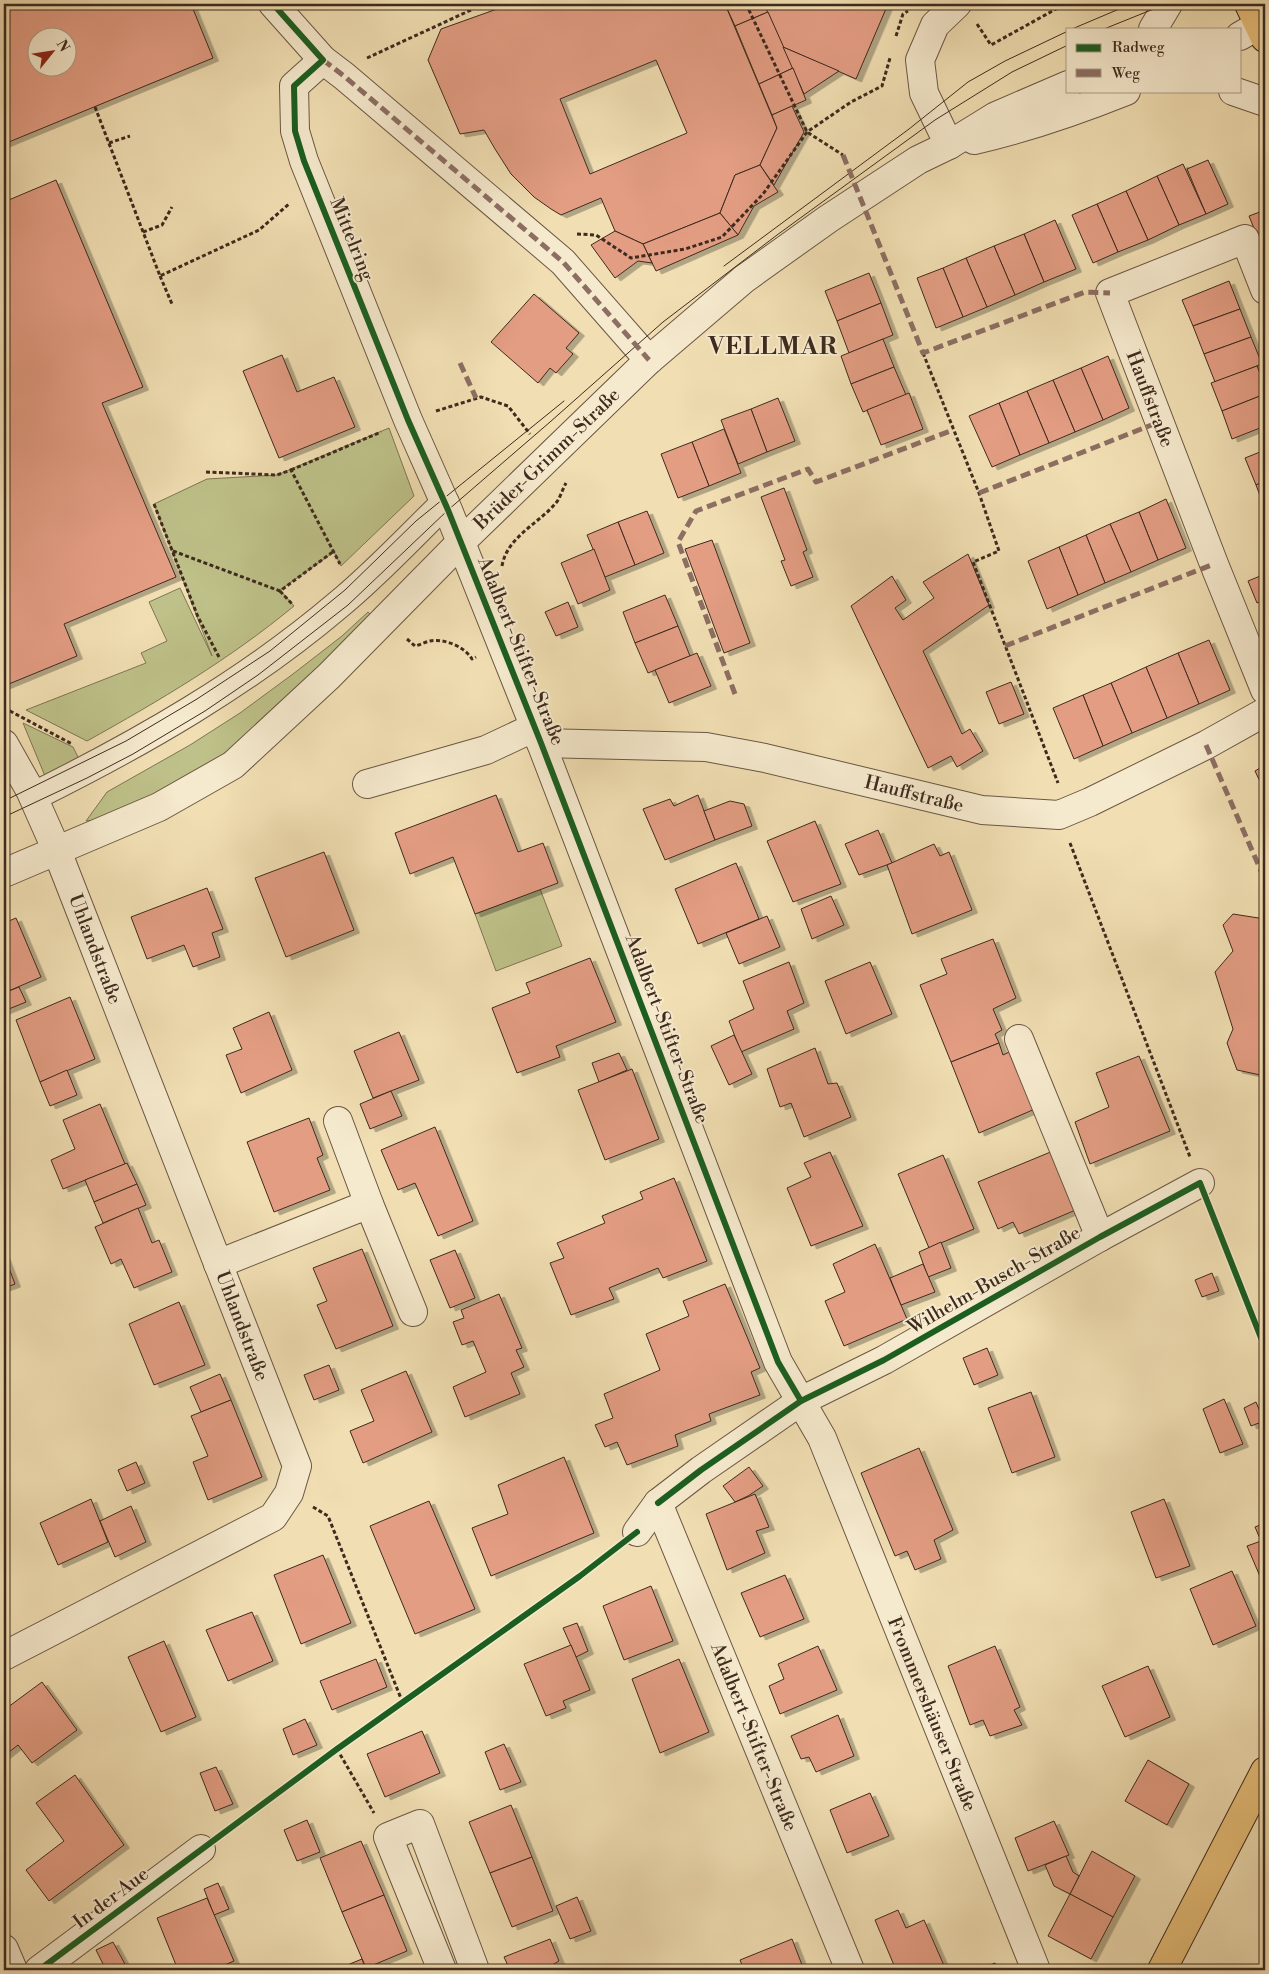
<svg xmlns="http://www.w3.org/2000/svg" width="1269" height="1974" viewBox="0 0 1269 1974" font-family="'Libre Bodoni',serif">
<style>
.green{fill:#bec189;stroke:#7e7654}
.building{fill:#e39d83;stroke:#3e2a1e;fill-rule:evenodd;filter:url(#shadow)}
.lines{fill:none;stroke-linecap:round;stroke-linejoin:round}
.minor-casing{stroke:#6b5743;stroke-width:30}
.major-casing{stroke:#3e2a1e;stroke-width:30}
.path{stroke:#3e2a1e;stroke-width:3;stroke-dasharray:4 2.5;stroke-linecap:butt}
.minor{stroke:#f6eace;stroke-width:28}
.major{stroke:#e8c07a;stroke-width:28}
.tram{stroke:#3e2a1e;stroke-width:1}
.quiet{stroke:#8d6e63;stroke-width:5;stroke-dasharray:10 5;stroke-linecap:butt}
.cycleway-casing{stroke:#f6eace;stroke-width:9}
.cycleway{stroke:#1b5e20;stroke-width:6}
.labels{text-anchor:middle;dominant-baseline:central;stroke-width:4;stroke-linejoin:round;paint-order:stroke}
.street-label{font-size:19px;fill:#3e2a1e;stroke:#f6eace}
.district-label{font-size:24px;font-weight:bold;letter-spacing:1px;fill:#3e2a1e;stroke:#f6eace}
</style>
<defs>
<filter id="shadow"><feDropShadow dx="5.5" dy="3" stdDeviation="0" flood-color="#0004"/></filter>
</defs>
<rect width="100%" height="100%" fill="#f1dfb3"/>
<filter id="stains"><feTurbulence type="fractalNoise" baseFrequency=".004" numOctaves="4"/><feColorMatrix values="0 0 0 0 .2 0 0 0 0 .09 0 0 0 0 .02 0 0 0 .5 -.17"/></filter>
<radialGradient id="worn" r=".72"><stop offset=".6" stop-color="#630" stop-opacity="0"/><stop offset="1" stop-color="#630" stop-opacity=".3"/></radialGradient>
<g class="green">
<path d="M389,428l25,68 -73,70 -7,-14 -54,38 14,16c-64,53 -135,95 -207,135l-61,-31 120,-47 -5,-10 26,-12 -18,-39 31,-14 32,68 -58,-152 53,-25 70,-4z"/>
<path d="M368,612l3,3c-42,43 -83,88 -130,126 -30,24 -66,44 -101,60 -18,8 -34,19 -54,20l21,-29 83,-47 50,-32 53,-39 49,-38z"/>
<path d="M23,723l50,24 6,12 -34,17z"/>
<path d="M540,889l22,57 -66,25 -21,-57z"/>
</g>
<g class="building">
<path d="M4,4h187l22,54 -209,86zM38,38h30v30h-30z"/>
<path d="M511,4h214l52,124 -17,37 -25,10 -15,38 -77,31 -28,-13 -14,-33 -40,17 -10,-6 -17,-12 -23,-23 -16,-25 -11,-19 -24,4 -32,-74 13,-31zM656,60l31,73 -97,41 -30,-75z"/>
<path d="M725,4h39l4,8 -33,14z"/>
<path d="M764,4h124l-32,75 -73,-32z"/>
<path d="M768,12l25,56 -34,16 -24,-58z"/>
<path d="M783,47l56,24 -35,23z"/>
<path d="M793,68l13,32 -34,15 -13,-31z"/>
<path d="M792,106l12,26 -30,53 -14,-20 17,-37 -5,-13z"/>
<path d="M1208,160l20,44 -22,10 -19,-45z"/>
<path d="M1183,164l23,50 -27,11 -22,-49z"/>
<path d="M760,165l18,27 -24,14 -16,29 -18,-22 15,-38z"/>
<path d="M1157,176l22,49 -31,15 -22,-49z"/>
<path d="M56,180l87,207 -41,16 74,174 -112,47 13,32 -73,30v-484z"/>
<path d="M1126,191l22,49 -30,12 -21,-48z"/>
<path d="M1097,204l21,48 -25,11 -21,-48z"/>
<path d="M1265,210v28l-6,3 -10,-25z"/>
<path d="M720,213l18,22 -82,36 -13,-27z"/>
<path d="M1055,220l21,49 -32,13 -20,-48z"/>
<path d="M615,231l28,13 9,19 -14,-2 -23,17 -24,-33z"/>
<path d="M1024,234l20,48 -29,13 -21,-49z"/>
<path d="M994,246l21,49 -28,12 -21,-49z"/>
<path d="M966,258l21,49 -24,10 -20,-49z"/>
<path d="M943,268l20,49 -27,11 -19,-50z"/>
<path d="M869,273l12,30 -44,18 -12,-30z"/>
<path d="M1229,281l11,28 -47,17 -11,-26z"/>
<path d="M534,294l45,39 -13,15 7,6 -17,19 -6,-5 -12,15 -47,-41z"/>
<path d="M881,303l12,32 -44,18 -12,-32z"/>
<path d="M1240,309l11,28 -47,17 -11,-28z"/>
<path d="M1251,337l11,27 -47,18 -11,-28z"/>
<path d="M883,339l11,28 -43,17 -10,-28z"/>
<path d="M282,355l15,37 37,-15 21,50 -76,31 -36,-87z"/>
<path d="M1108,356l21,52 -26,12 -22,-52z"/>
<path d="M1257,366l8,20v8l-43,17 -11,-28z"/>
<path d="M894,367l12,28 -43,17 -12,-28z"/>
<path d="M1081,368l22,52 -28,12 -22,-52z"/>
<path d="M1053,380l22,52 -26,11 -22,-52z"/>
<path d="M1027,391l22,52 -29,12 -21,-52z"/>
<path d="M909,393l14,36 -42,16 -14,-35z"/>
<path d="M1265,394v32l-33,13 -10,-28z"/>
<path d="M778,398l17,43 -28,11 -16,-43z"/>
<path d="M999,403l21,52 -28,12 -23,-51z"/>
<path d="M751,409l16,43 -29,12 -17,-44z"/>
<path d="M724,429l17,44 -32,13 -17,-44z"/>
<path d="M692,442l17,44 -31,12 -17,-44z"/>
<path d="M1265,450v31l-9,4 -11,-27z"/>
<path d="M1265,481v28l-9,-24z"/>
<path d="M784,488l23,62 -4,2 10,25 -22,9 -10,-25 4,-1 -24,-63z"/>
<path d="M1166,499l20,49 -28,12 -19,-48z"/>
<path d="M647,511l17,42 -29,12 -17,-43z"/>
<path d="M1139,512l19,48 -27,12 -21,-48z"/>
<path d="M618,522l17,43 -30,12 -18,-42z"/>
<path d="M1110,524l21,48 -26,11 -19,-48z"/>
<path d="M1086,535l19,48 -27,12 -19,-48z"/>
<path d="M712,540l38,103 -26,10 -39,-104z"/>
<path d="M1059,547l19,48 -31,14 -19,-48z"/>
<path d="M594,549l16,41 -32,14 -17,-41z"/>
<path d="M968,554l21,51 -66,46 39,83 8,-5 13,22 -26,16 -6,-11 -23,12 -77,-162 41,-30 14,24 -11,8 8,12 31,-22 -11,-16z"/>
<path d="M1265,574v26l-8,3 -9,-22z"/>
<path d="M665,595l13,31 -43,17 -12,-31z"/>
<path d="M568,602l10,25 -22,9 -11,-24z"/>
<path d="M678,626l12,30 -42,17 -13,-30z"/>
<path d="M1209,640l21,50 -31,14 -21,-51z"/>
<path d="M697,653l14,33 -42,17 -14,-33z"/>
<path d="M1178,653l21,51 -32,14 -21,-51z"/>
<path d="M1146,667l21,51 -35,15 -21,-50z"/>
<path d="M1011,682l13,32 -25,10 -13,-32z"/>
<path d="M1111,683l21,50 -29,13 -20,-51z"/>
<path d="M1083,695l20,51 -29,13 -21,-51z"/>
<path d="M1265,765v27l-10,-21z"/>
<path d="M496,795l22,57 25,-9 15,40 -83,31 -22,-57 -43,17 -15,-41z"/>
<path d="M698,795l17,45 -50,20 -22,-51 27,-10 4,7z"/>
<path d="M730,801l14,3 8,22 -37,14 -11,-29z"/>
<path d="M815,821l26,63 -48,18 -26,-61z"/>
<path d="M878,830l14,33 -33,12 -14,-31z"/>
<path d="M934,844l6,12 9,-4 23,58 -60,24 -25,-69z"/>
<path d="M324,852l30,78 -68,27 -31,-79z"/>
<path d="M736,863l23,56 -61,25 -23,-55z"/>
<path d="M207,888l16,41 -11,4 8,24 -27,10 -9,-22 -37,14 -16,-42z"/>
<path d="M831,896l13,29 -32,14 -11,-30z"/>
<path d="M1233,914l32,5v157l-28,-6 -10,-27 6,-14 -18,-57 18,-21 -10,-26z"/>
<path d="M767,916l13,31 -41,17 -13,-31z"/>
<path d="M16,918l25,59 -37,16v-70z"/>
<path d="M993,939l23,59 -23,11 9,21 -7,4 4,9 -48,19 -31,-77 27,-11 -6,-15z"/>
<path d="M590,958l26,64 -60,24 4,11 -43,16 -25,-65 38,-15 -4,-10z"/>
<path d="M789,962l15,41 -17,8 7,18 -53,23 -12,-31 25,-12 -11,-28z"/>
<path d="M870,962l22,52 -46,20 -21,-53z"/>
<path d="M19,987l7,15 -22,9v-18z"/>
<path d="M70,997l25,62 -55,23 -24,-62z"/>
<path d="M269,1012l23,58 -51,23 -15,-38 16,-6 -9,-21z"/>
<path d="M399,1032l20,48 -46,18 -19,-47z"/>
<path d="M734,1035l18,39 -23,11 -18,-39z"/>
<path d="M999,1043l4,12 8,-4 24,58 -56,24 -28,-71z"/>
<path d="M815,1048l13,36 9,-1 14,34 -47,20 -13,-34 -11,4 -13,-38z"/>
<path d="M619,1053l8,17 -28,12 -7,-19z"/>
<path d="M1139,1056l31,75 -80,33 -15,-42 34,-15 -13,-34z"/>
<path d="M632,1069l27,70 -54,21 -27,-70z"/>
<path d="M67,1070l10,25 -27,11 -10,-24z"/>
<path d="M391,1091l11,25 -32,13 -10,-25z"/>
<path d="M100,1104l25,60 -62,25 -12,-29 24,-11 -12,-29z"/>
<path d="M309,1118l14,37 -6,3 13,32 -56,22 -27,-70z"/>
<path d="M435,1127l38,94 -35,15 -23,-53 -17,7 -17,-40z"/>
<path d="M1053,1151l25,58 -59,25 -6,-12 -15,7 -20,-47z"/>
<path d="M830,1152l33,74 -52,20 -24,-58 24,-11 -7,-14z"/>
<path d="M943,1155l31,74 -45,19 -31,-74z"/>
<path d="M127,1163l10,21 -43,18 -9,-22z"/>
<path d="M674,1178l33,83 -44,17 -5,-10 -49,20 5,11 -43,16 -21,-52 14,-5 -7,-15 48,-20 -3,-7 41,-17 -3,-7z"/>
<path d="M137,1184l9,21 -43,18 -9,-21z"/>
<path d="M138,1208l14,35 7,-3 13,32 -38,16 -13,-29 -10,5 -16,-37z"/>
<path d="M941,1242l10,26 -23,9 -9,-25z"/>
<path d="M875,1244l32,75 -63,27 -19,-45 20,-9 -12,-28z"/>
<path d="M362,1249l31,77 -57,23 -19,-44 10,-4 -14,-33z"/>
<path d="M455,1250l20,48 -25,10 -20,-48z"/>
<path d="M4,1255l11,29 -11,4z"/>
<path d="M923,1264l12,28 -34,13 -11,-27z"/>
<path d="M1212,1273l7,18 -17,6 -7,-17z"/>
<path d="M725,1284l35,84 -9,4 9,23 -51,19 2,7 -36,14 3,11 -51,19 -10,-23 -12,5 -10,-22 18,-7 -9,-24 56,-24 -14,-36 43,-18 -6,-15z"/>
<path d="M499,1294l23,54 -6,2 8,17 -13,6 9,21 -55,23 -12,-30 33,-15 -13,-31 -11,4 -9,-23 11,-4 -3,-8z"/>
<path d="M179,1302l26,63 -51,20 -25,-61z"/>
<path d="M987,1348l11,27 -24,10 -11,-27z"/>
<path d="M329,1365l10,25 -25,10 -10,-25z"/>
<path d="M406,1371l26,61 -69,31 -13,-32 24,-10 -13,-31z"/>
<path d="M220,1374l11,26 -30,12 -11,-25z"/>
<path d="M1031,1392l24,65 -43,16 -24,-65z"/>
<path d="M1224,1399l19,45 -23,9 -17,-44z"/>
<path d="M231,1400l31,77 -54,23 -15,-38 15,-6 -17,-40z"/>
<path d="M1256,1402l8,19 -13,5 -7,-18z"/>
<path d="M919,1448l34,82 -19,10 7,19 -26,11 -8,-19 -12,5 -34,-83z"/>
<path d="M564,1457l30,76 -103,43 -19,-48 36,-14 -10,-29z"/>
<path d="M136,1462l9,21 -18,8 -9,-21z"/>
<path d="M749,1467l14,19 -15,10 -13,6 -12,-16z"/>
<path d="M755,1494l14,33 -13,4 9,22 -38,17 -21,-56z"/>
<path d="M91,1499l17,43 -50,23 -18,-42z"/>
<path d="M1164,1499l26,67 -34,12 -25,-66z"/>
<path d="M429,1501l46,108 -60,25 -45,-108z"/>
<path d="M131,1506l15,36 -31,15 -15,-36z"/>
<path d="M1265,1523v65l-18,-42 14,-5 -6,-14z"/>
<path d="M323,1555l28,68 -50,21 -27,-69z"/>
<path d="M1232,1571l24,55 -43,19 -23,-56z"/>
<path d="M785,1575l19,44 -44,18 -19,-44z"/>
<path d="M651,1586l22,55 -49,19 -21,-54z"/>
<path d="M252,1612l21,49 -45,20 -22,-51z"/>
<path d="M577,1623l11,28 -12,6 -13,-29z"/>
<path d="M164,1641l32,76 -35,15 -33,-75z"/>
<path d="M571,1645l19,45 -27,11 3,7 -20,8 -22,-52z"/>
<path d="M818,1646l19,44 -57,24 -11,-28 15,-7 -6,-15z"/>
<path d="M995,1646l25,61 -6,3 8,15 -32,11 -7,-16 -13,5 -22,-59z"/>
<path d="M376,1659l11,28 -55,23 -12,-29z"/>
<path d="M679,1659l30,73 -49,21 -28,-74z"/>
<path d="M1148,1666l22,51 -45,20 -23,-51z"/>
<path d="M42,1682l35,48 -45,33 -14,-18 -14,11v-46z"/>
<path d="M838,1715l16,41 -38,16 -7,-15 -8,2 -10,-23z"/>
<path d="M305,1719l12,26 -24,10 -10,-26z"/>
<path d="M422,1731l18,42 -55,24 -18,-43z"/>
<path d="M504,1744l17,38 -21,8 -15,-38z"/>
<path d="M1148,1760l41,24 -22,41 -42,-24z"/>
<path d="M216,1767l17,37 -18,7 -15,-38z"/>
<path d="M75,1775l49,70 -75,56 -23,-31 38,-29 -28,-38z"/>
<path d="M870,1793l19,43 -42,17 -17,-43z"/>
<path d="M511,1805l21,52 -42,16 -21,-51z"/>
<path d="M307,1820l13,32 -23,9 -13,-31z"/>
<path d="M1054,1821l15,34 -41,16 -13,-33z"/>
<path d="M361,1841l23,54 -42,17 -22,-54z"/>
<path d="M1092,1851l43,25 -22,41 -43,-23z"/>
<path d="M1066,1856l7,16 6,4 -9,18 -16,-8 -9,-21z"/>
<path d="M532,1857l21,54 -41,16 -22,-54z"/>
<path d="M218,1883l11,26 -15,6 -10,-26z"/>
<path d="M1070,1894l43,23 -22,42 -43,-23z"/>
<path d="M384,1895l23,56 -41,17 -24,-56z"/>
<path d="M577,1897l14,34 -21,8 -14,-33z"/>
<path d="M207,1898l27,63 -21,9h-35l-21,-52z"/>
<path d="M898,1910l8,18 18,-8 22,50h-50l-21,-50z"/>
<path d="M550,1939l9,22 -7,4 2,5h-44l-6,-13z"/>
<path d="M792,1939l12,31h-60l-4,-10z"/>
<path d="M113,1942l13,24 -8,4h-12l-10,-20z"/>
<path d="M362,1959l4,11h-25l-1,-2z"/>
<path d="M995,1963l3,7h-22z"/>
</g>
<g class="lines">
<g class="minor-casing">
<g id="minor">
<path d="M273,4l50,56 21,16 219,186 86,98"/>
<path d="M1153,29l15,-25"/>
<path d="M1240,36l19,-11"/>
<path d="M323,60l-29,26 1,45 9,30 104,259 40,90 93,233 237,619 44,76 214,532"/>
<path d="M1233,91l32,11"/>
<path d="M974,140c53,-12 102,-29 152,-49"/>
<path d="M949,145l-25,-52 -4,-33 15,-35 22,-21"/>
<path d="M1265,290l-20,-51 -135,54 104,271 51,126"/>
<path d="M541,743l165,4 59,11 217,52 77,5 31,-13 116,-57 59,-33"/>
<path d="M4,744l26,46 27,61 240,615 -8,27 -16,24 -269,139"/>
<path d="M367,784l119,-34 49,-23"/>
<path d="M34,796c107,-53 212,-113 304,-191 38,-31 72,-68 107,-102"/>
<path d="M4,873l155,-66 74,-42 96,-89 132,-134 188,-182 95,-81 84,-60 90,-59 31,-15 47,-29 72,-31"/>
<path d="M1019,1039l81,198"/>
<path d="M338,1121l31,83"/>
<path d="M218,1264l151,-60 44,108"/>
<path d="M658,1503l192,467"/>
<path d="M637,1532l21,-29 43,-33 100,-69 83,-41 216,-123 100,-54"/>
<path d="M4,1949l9,21"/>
<path d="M39,1970l162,-121"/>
<path d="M442,1970l-54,-133 32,-13 55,146"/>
</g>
</g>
<g class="major-casing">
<g id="major">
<path d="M1249,4l16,34"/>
<path d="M1162,1970l103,-199"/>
</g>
</g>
<g class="path">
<path d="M746,4l61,128 36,23"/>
<path d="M977,24l14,21 74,-41"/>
<path d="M896,36l7,-22 5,-3"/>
<path d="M367,58l117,-54"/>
<path d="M95,107l65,169 99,-46 30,-26"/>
<path d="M109,143l21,-7"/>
<path d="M143,232l19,-7 10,-18"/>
<path d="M577,234l19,1 35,23 54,-9 37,-12 41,-43 44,-62 44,-30 31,-16 8,-28"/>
<path d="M160,276l12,28"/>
<path d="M923,353l56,140 20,58 -26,11 85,221"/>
<path d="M436,411l45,-14 27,9 22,28"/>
<path d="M291,470l90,-38"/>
<path d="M206,472l71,3 14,-5 49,94"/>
<path d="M154,504l44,113 21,40"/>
<path d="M173,551l107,40 54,-40"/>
<path d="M502,566c5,-29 36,-42 53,-62 5,-5 7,-14 11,-21"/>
<path d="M280,591l13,14"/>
<path d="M407,639l8,7c5,-1 10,-4 15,-5 14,-3 35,6 42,18l4,-2"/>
<path d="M4,714l6,-3 62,33"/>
<path d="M1070,843l120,314"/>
<path d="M1211,1209l54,139"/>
<path d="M313,1507l15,9 74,185"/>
<path d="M337,1749l37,64"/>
<path d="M223,1833l179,-132 212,-152"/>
</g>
<use href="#minor" class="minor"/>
<use href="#major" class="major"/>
<g class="tram">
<path d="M1072,29l59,-25"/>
<path d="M1104,29l62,-25"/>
<path d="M724,266l185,-137 59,-47 37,-21 63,-30"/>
<path d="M4,801l122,-60 71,-42 73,-48 75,-61 71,-69 148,-120"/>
<path d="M4,817l83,-39 46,-24 72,-43 53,-36 90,-70 100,-95 102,-88 113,-100 114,-87 158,-115 77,-48 56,-27"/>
</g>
<g class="quiet">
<path d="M323,60l21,16 219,186 86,98"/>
<path d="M843,155l80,198 162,-61 25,1"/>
<path d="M460,363l16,35"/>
<path d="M979,493l180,-71"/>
<path d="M1005,646l209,-82"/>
<path d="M735,694l-57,-152 18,-31 112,-42 8,13 137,-52"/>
<path d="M1206,745l59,135"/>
</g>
<g class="cycleway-casing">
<g id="cycleway">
<path d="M273,4l50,56 -29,26 1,45 9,30 104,259 40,90 93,233 237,619 23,39"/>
<path d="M658,1503l43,-33 100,-69 83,-41 216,-123 100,-54 65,165"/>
<path d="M39,1970l298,-221 243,-173 57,-44"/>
</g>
</g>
<use href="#cycleway" class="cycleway"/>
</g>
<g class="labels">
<g class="street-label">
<text transform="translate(352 239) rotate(68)">Mittelring</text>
<text transform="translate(1150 399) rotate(69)">Hauffstraße</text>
<text transform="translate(547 459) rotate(-44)">Brüder-Grimm-Straße</text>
<text transform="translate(521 651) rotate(68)">Adalbert-Stifter-Straße</text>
<text transform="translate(914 794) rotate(14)">Hauffstraße</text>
<text transform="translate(95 949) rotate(69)">Uhlandstraße</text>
<text transform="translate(667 1029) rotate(69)">Adalbert-Stifter-Straße</text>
<text transform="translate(994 1280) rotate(-30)">Wilhelm-Busch-Straße</text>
<text transform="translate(242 1326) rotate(69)">Uhlandstraße</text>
<text transform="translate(932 1714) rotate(68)">Frommershäuser Straße</text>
<text transform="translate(754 1737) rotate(68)">Adalbert-Stifter-Straße</text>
<text transform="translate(111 1898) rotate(-37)">In der Aue</text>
</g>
<g class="district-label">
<text x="773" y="347">VELLMAR</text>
</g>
</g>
<rect width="1269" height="1974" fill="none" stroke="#f1dfb3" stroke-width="20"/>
<rect x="5" y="5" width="1259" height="1964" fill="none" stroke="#3e2a1e" stroke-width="2.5"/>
<rect x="10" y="10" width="1249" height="1954" fill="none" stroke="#3e2a1e"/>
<rect x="1066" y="28" width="175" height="65" fill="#f6eace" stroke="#ac9d88"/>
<rect x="1076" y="44" width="25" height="8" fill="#1b5e20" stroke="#ac9d88"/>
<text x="1112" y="52" font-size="15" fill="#3e2a1e">Radweg</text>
<rect x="1076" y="69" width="25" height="8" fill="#8d6e63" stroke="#ac9d88"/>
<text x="1112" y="78" font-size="15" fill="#3e2a1e">Weg</text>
<g transform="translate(52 52) rotate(60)"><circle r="24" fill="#f6eace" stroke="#ac9d88"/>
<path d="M0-4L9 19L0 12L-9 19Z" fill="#8f2418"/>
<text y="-8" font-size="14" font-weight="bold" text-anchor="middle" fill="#3e2a1e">N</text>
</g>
<rect width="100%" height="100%" filter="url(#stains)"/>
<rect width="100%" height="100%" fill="url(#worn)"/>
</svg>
